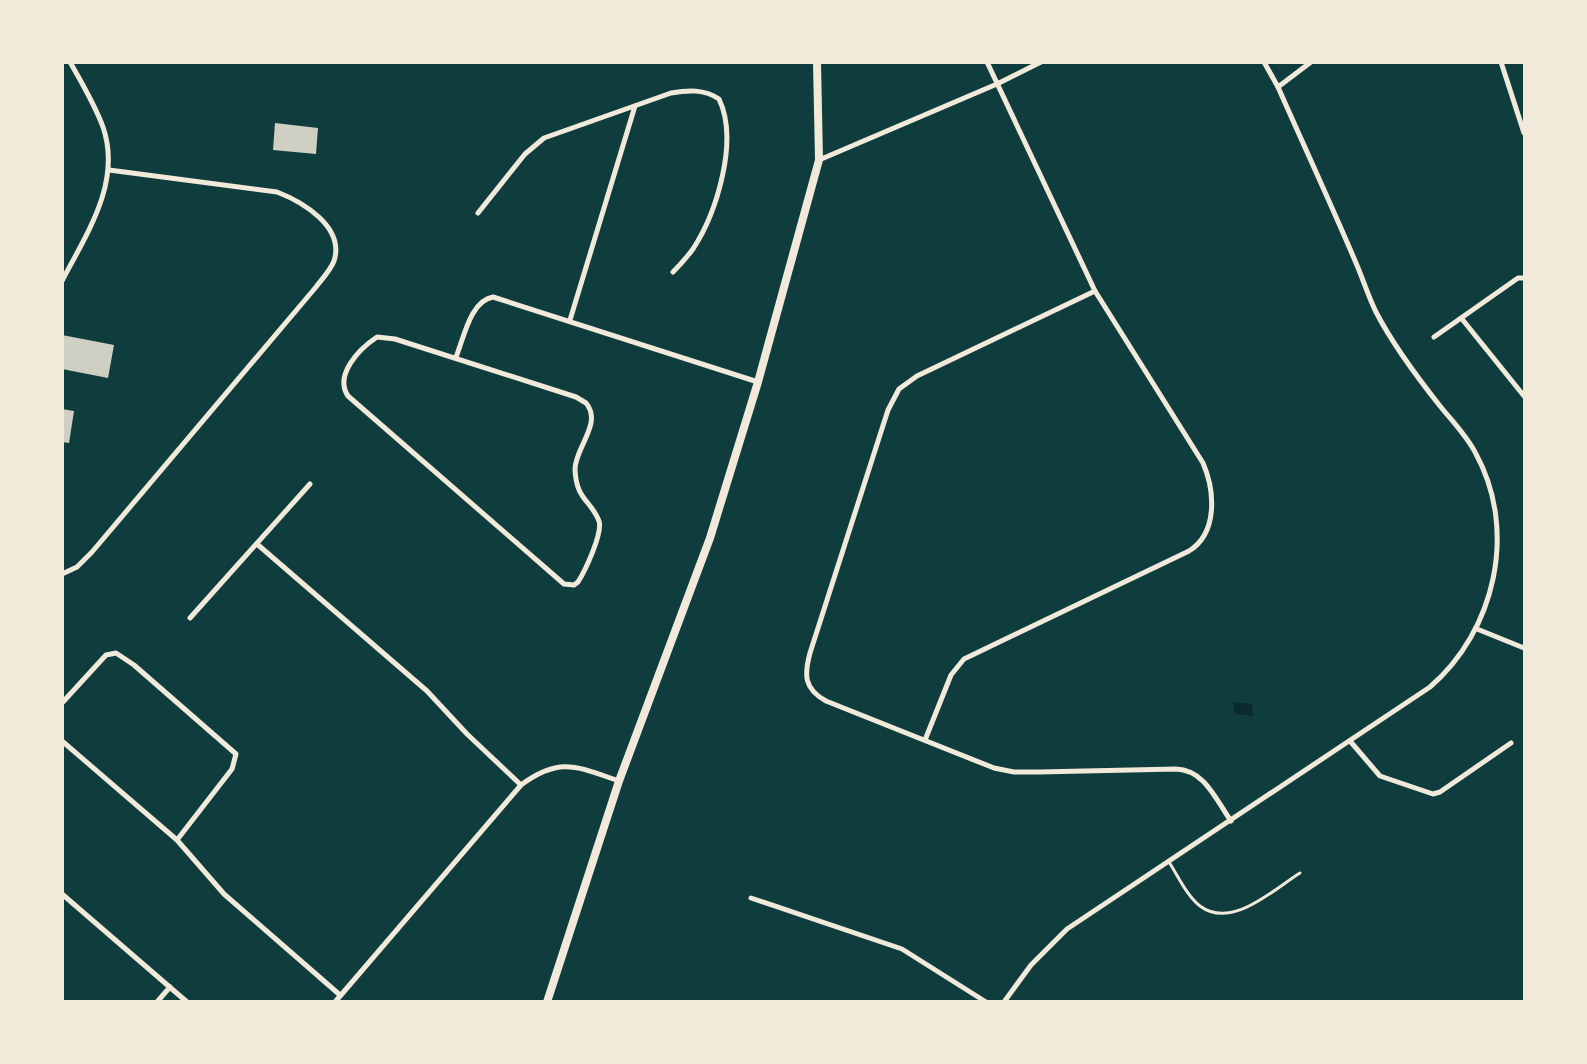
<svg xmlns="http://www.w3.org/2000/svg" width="1587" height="1064" viewBox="0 0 1587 1064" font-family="'Fira Sans',sans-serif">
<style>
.water{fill:#0a2a2b}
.building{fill:#cfcfc3}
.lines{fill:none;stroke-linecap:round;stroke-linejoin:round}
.service{stroke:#f1e9da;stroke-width:3}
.minor{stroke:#f1e9da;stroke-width:5}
.tertiary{stroke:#f1e9da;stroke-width:8}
</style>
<rect width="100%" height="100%" fill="#0f3d3e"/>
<path class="water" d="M1233,702l19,2 1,12 -18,-2z"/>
<g class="building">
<path d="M275,123l43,5 -2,26 -43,-4z"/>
<path d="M62,335l52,10 -6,33 -46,-9z"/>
<path d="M62,409l12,2 -5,32 -7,-1z"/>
</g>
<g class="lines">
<path class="service" d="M1169,862c9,14 18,34 31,44 32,24 74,-17 100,-33"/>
<g class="minor">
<path d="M1501,62l23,71"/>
<path d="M1278,87l33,-25"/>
<path d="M819,160l178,-76 44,-22"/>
<path d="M478,213l47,-59 19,-16 127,-45c17,-3 33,-4 48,6 20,41 -2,113 -26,150 -6,8 -13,16 -20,23"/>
<path d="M62,281c25,-48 60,-99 41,-154 -8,-22 -21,-44 -33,-65"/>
<path d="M1095,291l-178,85 -18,13 -11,21 -78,243c-6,22 -6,36 16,48l168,67 20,4h25l137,-3c29,1 40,31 55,52"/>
<path d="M1462,319l62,77"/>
<path d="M570,320l65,-214"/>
<path d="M377,337l18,2 181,58 10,6c17,20 -11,45 -11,66 1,31 16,31 24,52 4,12 -14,50 -21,61l-4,3 -10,-1 -216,-188c-14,-21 11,-47 29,-59z"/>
<path d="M1434,337l84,-59h6"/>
<path d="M456,357c8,-19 14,-56 37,-60l265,85"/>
<path d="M257,544l170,147 40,43 54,51"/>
<path d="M62,574l15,-7 15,-15 224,-265c6,-8 14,-16 18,-26 11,-34 -31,-59 -57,-69l-168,-22"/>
<path d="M190,618l120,-134"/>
<path d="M1477,629l47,19"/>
<path d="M62,703l44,-48 10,-2 18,12 102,89 -4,15 -55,71 47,54 116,101"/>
<path d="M925,740l26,-65 13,-16 225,-108c29,-18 26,-60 14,-88l-108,-172 -108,-229"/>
<path d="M62,741l115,99"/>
<path d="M1350,741l30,35 53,18 7,-2 71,-49"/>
<path d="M62,894l125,108"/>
<path d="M751,898l151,51 84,53"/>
<path d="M157,1002l13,-15"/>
<path d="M335,1002l186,-217c39,-29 57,-18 98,-4"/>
<path d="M1004,1002l27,-37 36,-36 363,-242c65,-56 88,-156 46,-233 -9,-18 -24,-33 -36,-48 -23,-29 -47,-61 -64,-94 -8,-16 -13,-33 -20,-49 -25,-59 -52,-117 -78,-176l-14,-25"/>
</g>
<path class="tertiary" d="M547,1002l72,-221 91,-243 48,-156 61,-222 -2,-98"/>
</g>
<rect width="1587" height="1064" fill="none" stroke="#f1e9da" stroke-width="128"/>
</svg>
